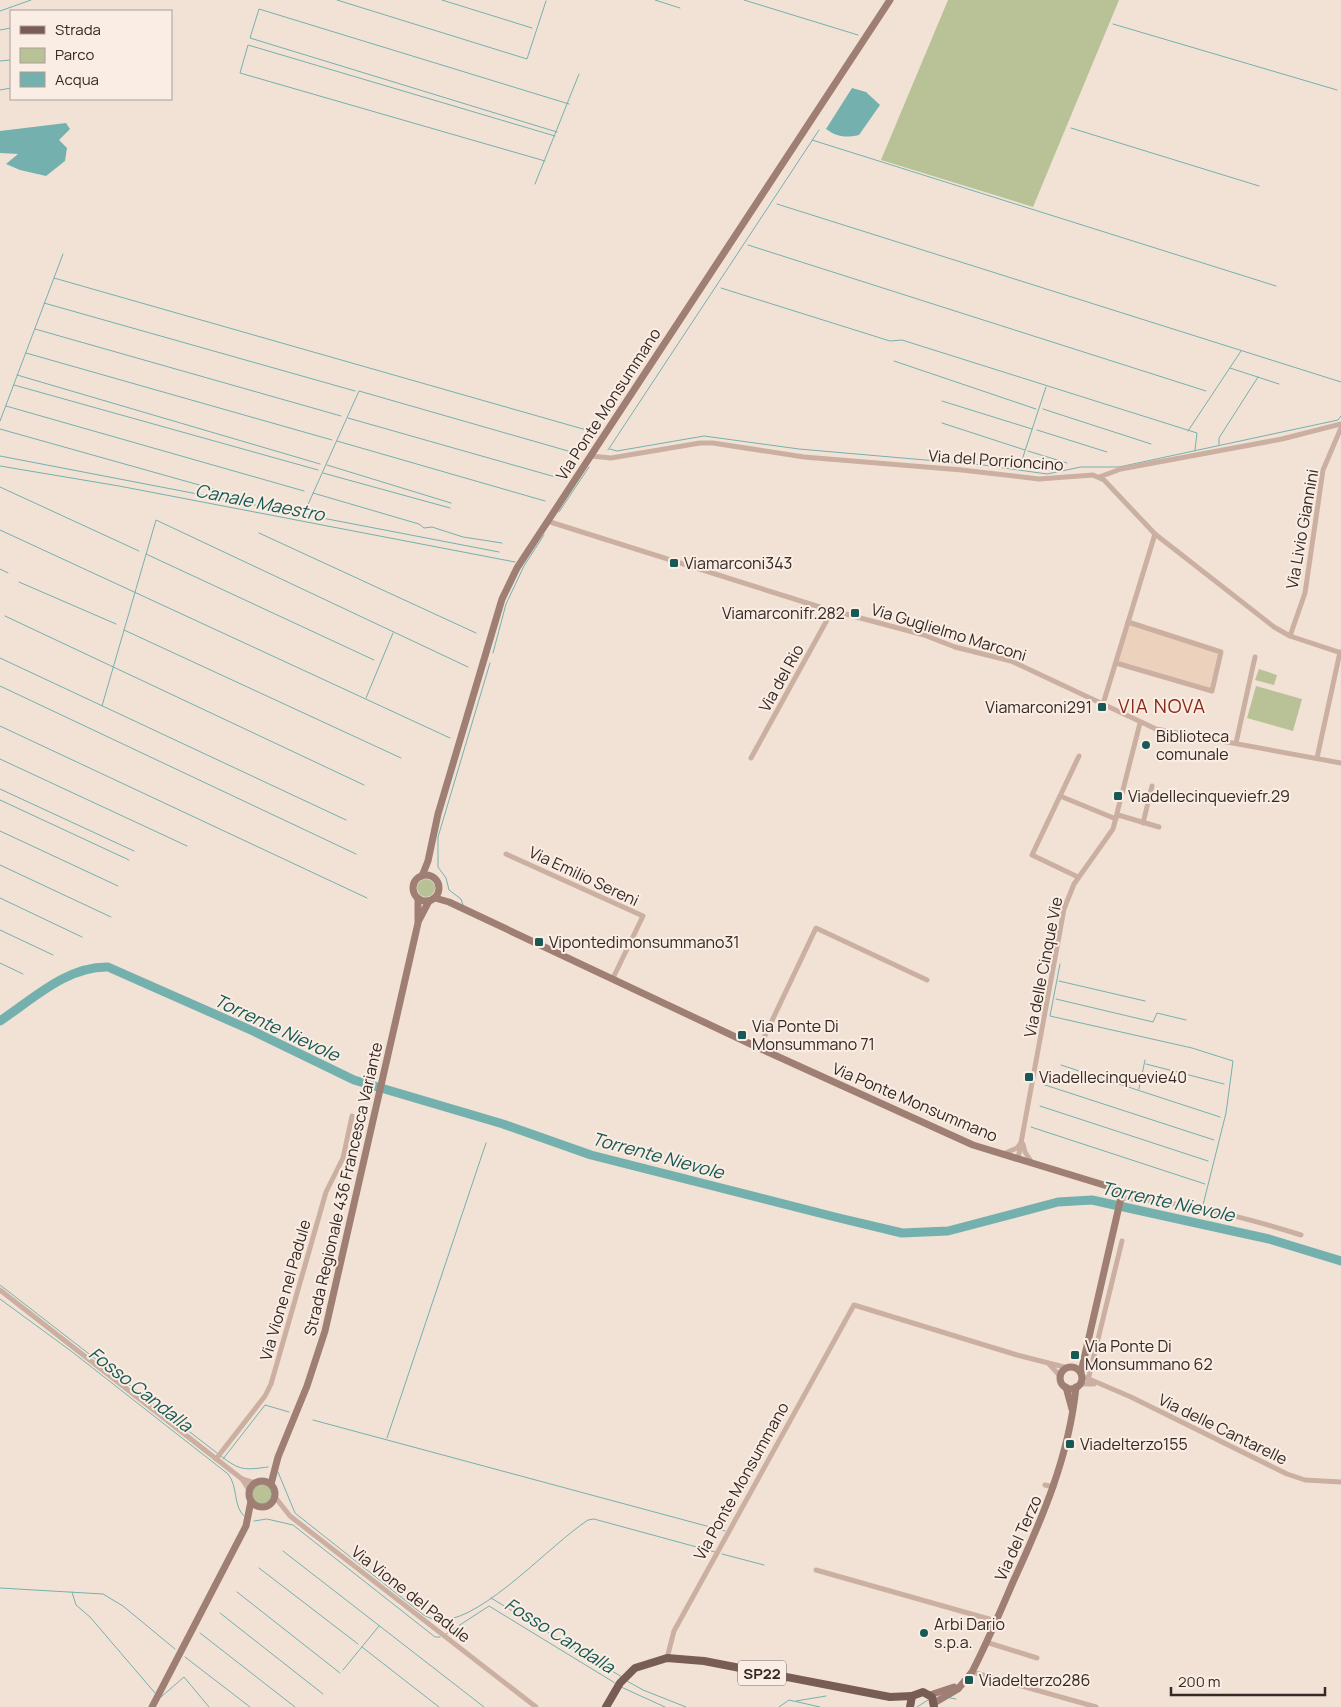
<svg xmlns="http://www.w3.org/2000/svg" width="1341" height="1707" viewBox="0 0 1341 1707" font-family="Manrope,sans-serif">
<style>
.green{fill:#b8c296}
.plaza{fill:#ecd2bc}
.water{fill:#74b1ae}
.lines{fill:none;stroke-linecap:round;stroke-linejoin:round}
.stream{stroke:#74b1ae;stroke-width:1}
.river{stroke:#74b1ae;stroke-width:9}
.street{stroke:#cbb0a2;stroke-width:5}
.secondary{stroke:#9f7f73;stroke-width:7}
.primary{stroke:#785d55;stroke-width:8}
.poi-dot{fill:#185956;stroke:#faede3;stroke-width:2}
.labels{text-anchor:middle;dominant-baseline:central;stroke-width:4;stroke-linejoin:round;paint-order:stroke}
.shield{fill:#faede3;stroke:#70635e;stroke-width:1}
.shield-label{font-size:15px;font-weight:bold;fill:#352825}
.street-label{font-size:16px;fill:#352825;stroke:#faede3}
.poi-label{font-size:16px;fill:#352825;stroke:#faede3;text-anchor:start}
.water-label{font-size:18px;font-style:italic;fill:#185956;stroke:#faede3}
.quarter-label{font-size:19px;letter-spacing:1px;fill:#892819;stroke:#faede3}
</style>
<rect width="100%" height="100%" fill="#f2e2d6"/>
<g class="green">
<path d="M948,0h171l-86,207 -152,-47z"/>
<path d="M1259,669l18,6 -3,10 -19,-5z"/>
<path d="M1256,686l46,13 -9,32 -46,-13z"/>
<circle cx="426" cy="888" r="9"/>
<circle cx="262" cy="1494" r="10"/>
</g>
<path class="plaza" d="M1128,622l93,30 -9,39 -96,-28z"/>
<g class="water">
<path d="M852,88l14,4 14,13 -21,30c-14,3 -22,2 -33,-6z"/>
<path d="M66,123l4,6 -11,11 8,8 -2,13 -19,15 -26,-6 -14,-6 12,-10 -18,-1v-22z"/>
</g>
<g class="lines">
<g class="stream">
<path d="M337,0l190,59 19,-58"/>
<path d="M442,0l90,28"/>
<path d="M655,0l25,8"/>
<path d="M744,0l114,35"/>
<path d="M0,11l31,-11"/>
<path d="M1113,24l224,66"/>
<path d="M0,30l11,-2"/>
<path d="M0,61l11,-1"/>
<path d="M0,90l11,-2"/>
<path d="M1071,128l188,58"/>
<path d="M557,132l-307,-94 9,-29 310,95"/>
<path d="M812,140l464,146"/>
<path d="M545,161l-305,-88 8,-28 307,91"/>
<path d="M535,184l44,-110"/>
<path d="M777,204l564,178"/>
<path d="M748,245l458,146"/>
<path d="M54,278l536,153"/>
<path d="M721,288l169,53 12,-1 295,93 -2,17"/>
<path d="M44,303l311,88"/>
<path d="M35,329l306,87"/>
<path d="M26,353l306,87"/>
<path d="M894,361l142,48"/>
<path d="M1230,368l49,16"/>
<path d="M17,375l303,89"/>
<path d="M14,385l304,85"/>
<path d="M942,401l90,28"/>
<path d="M6,406l298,85"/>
<path d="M1043,409l108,35"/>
<path d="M348,418l211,60"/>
<path d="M0,421l63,-167"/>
<path d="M942,423l83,27"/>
<path d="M0,429l242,68"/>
<path d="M1037,430l70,22"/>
<path d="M1188,431l53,-80"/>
<path d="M337,441l208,60"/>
<path d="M1219,445v-7l39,-61"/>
<path d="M610,449l7,2 87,-15 95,13 184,16 64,9 34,-7h38l219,-47 3,-4"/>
<path d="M608,450l211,-320"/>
<path d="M1028,451l39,12"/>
<path d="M0,456l499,96"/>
<path d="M327,465l124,38"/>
<path d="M0,466l119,20 396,76"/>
<path d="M1015,469l6,-6 25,-76"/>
<path d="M323,473l127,35"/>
<path d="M0,487l139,64"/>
<path d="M313,493l106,31 5,4 8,-1 31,10 39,6"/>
<path d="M306,509l53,-118 216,62"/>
<path d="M559,512l30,-45"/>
<path d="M0,530l450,208"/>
<path d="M259,533l217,100"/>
<path d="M146,554l228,106"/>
<path d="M0,569l8,4"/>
<path d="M19,582l97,42"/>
<path d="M5,616l359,169"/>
<path d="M124,630l277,128"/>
<path d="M493,653l13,-49 18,-38 20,-31"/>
<path d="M0,658l346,162"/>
<path d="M0,686l356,168"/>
<path d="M366,698l27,-65"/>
<path d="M102,706l54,-186 312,147"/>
<path d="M0,726l367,172"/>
<path d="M0,759l187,87"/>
<path d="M0,789l134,62"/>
<path d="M0,800l129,60"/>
<path d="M0,831l118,55"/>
<path d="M0,865l111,52"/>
<path d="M0,898l82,39"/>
<path d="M463,905l-2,-6 -12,-9 -3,-12 -8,-11v-30l52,-174"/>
<path d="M0,930l53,25"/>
<path d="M0,963l23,11"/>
<path d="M1060,964l-10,52 142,32 41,13 -7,52 -23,92"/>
<path d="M1059,981l86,20"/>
<path d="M1056,999l97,23 4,-9 29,7"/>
<path d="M1146,1064l78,20"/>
<path d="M1061,1065l159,52"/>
<path d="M1042,1084l172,56"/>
<path d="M1139,1089l6,-29"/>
<path d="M1040,1106l168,55"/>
<path d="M1031,1127l174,57"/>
<path d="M0,1285l217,168"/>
<path d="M0,1299l71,52 157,123c10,12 5,32 16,42"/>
<path d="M313,1420l412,111"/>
<path d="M387,1438l99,-295"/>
<path d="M221,1456c19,15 24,14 47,11"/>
<path d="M223,1459l42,-54 24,7"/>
<path d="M278,1472l17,41 130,103 10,4"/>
<path d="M254,1521l13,-2 26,6 142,112h5"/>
<path d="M283,1551l201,156"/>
<path d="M722,1554l42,11"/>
<path d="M259,1568l99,76"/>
<path d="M0,1588l103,6 20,12 52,43"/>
<path d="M72,1592l4,13 14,12 65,76"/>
<path d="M237,1592l103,81"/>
<path d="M491,1598l131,79"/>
<path d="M220,1613l103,81"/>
<path d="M443,1620c42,-2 108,-76 145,-100l6,-1 121,33"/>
<path d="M200,1633l95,74"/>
<path d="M446,1634l43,-28 126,77"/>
<path d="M362,1647l77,60"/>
<path d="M185,1657l65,50"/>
<path d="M343,1670l36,-44"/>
<path d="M627,1681l16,9 43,17"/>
<path d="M621,1687l44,20"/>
<path d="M161,1697l23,-20 25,30"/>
<path d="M950,1698l6,1"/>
<path d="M796,1701l30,-5"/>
<path d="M779,1707l10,-7 31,7"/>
<path d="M917,1707l11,-7"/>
</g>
<path class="river" d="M0,1021c33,-22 67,-55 108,-54l145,64 101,49 149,44 88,31 244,62 67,16 46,-2 110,-29 34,-2 177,39 72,22"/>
<g class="street">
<path d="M591,456l20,2 89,-15h13l91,14 158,13 77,9 54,-4 11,5 51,54 119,93 16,9 51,17"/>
<path d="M1099,477l22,-8 161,-30 59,-15"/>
<path d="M547,521l276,87 101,27 31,12 56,14 145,68 185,34"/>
<path d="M1290,636l15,-43 18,-123 18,-42"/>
<path d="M1116,663l96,28 9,-39 -93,-30"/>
<path d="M1103,704l52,-170"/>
<path d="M1236,743l19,-86"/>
<path d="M751,758l81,-147"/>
<path d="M1317,758l23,-106"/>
<path d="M1060,796l56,23"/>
<path d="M1118,815l41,12"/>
<path d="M1143,823l9,-37"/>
<path d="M506,854l137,62 -30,62"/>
<path d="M1078,877l-46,-22 47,-99"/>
<path d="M759,1048l57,-120 111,52"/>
<path d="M1023,1144l2,8 7,11"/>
<path d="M1003,1154l14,-6 4,-5"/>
<path d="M1018,1159l46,-250 10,-25 39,-55 27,-106"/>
<path d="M1121,1198c63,4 120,18 180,37"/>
<path d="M0,1290l242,189 13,4"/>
<path d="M1049,1364l12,13"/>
<path d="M1082,1376l49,21 156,77 18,6 36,2"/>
<path d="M1088,1380l34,-139"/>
<path d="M1080,1384h14"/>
<path d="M216,1459l49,-63 6,-12 55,-192 17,-34 9,-42"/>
<path d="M242,1479l7,11"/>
<path d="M1045,1485l9,2"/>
<path d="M275,1497l15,19 246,191"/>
<path d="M816,1570l180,51"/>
<path d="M986,1642l51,16"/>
<path d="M667,1658l7,-27 180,-326 163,50 51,13"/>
<path d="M972,1672l124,35"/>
</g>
<g class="secondary">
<circle cx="426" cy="888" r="13"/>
<path d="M422,876l6,-15 10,-47 64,-215 15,-31 373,-568"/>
<path d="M435,898l14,4 310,146 214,97 144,44 4,7 -1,6 -39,170"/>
<path d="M419,920l10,-19"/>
<circle cx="1071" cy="1378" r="11"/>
<path d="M1066,1387l6,22"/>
<circle cx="262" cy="1494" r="13"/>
<path d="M271,1484l7,-27 29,-71 18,-55 93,-408v-24"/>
<path d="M930,1695l24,-8"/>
<path d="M934,1703l24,-14 14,-17c15,-29 28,-60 41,-90 29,-63 56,-125 63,-195"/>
<path d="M152,1707l94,-181 5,-25"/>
</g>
<g class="primary">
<path d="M606,1707l14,-24 15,-15 32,-10 37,3 186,36 22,-1"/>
<path d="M910,1707l2,-11 11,-4 9,5 2,10"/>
</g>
</g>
<g class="poi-dot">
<rect x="669" y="558" width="10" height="10" rx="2.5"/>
<rect x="850" y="608" width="10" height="10" rx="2.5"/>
<rect x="1097" y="702" width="10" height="10" rx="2.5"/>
<circle cx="1146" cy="745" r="5"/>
<rect x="1113" y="791" width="10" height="10" rx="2.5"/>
<rect x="534" y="937" width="10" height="10" rx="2.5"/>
<rect x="737" y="1030" width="10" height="10" rx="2.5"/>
<rect x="1024" y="1072" width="10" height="10" rx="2.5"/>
<rect x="1070" y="1350" width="10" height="10" rx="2.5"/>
<rect x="1065" y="1439" width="10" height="10" rx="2.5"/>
<circle cx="924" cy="1633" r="5"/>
<rect x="964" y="1675" width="10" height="10" rx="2.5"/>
</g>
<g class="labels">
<rect class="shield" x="738" y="1660.5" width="48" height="25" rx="4"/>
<g class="shield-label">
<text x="762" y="1673">SP22</text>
</g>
<g class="street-label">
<text transform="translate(608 404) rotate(-57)">Via Ponte Monsummano</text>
<text transform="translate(996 460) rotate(4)">Via del Porrioncino</text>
<text transform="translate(1302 529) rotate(-80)">Via Livio Giannini</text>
<text transform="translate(949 632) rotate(17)">Via Guglielmo Marconi</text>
<text transform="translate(781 678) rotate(-61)">Via del Rio</text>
<text transform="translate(584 876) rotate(25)">Via Emilio Sereni</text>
<text transform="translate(1043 967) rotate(-79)">Via delle Cinque Vie</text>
<text transform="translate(915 1102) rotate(23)">Via Ponte Monsummano</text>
<text transform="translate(343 1189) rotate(-77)">Strada Regionale 436 Francesca Variante</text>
<text transform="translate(285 1290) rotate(-74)">Via Vione nel Padule</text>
<text transform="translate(1223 1429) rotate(26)">Via delle Cantarelle</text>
<text transform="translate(741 1481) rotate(-61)">Via Ponte Monsummano</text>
<text transform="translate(1018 1538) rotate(-66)">Via del Terzo</text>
<text transform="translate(411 1594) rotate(38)">Via Vione del Padule</text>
</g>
<g class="poi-label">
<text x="684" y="563">Viamarconi343</text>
<text x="845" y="613" text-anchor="end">Viamarconifr.282</text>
<text x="1092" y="707" text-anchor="end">Viamarconi291</text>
<text x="1156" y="736">Biblioteca<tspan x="1156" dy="18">comunale</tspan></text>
<text x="1128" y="796">Viadellecinqueviefr.29</text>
<text x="549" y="942">Vipontedimonsummano31</text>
<text x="752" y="1026">Via Ponte Di<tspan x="752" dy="18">Monsummano 71</tspan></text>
<text x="1039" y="1077">Viadellecinquevie40</text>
<text x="1085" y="1346">Via Ponte Di<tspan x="1085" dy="18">Monsummano 62</tspan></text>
<text x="1080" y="1444">Viadelterzo155</text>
<text x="934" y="1624">Arbi Dario<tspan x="934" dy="18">s.p.a.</tspan></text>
<text x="979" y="1680">Viadelterzo286</text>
</g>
<g class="water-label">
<text transform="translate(260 502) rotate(11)">Canale Maestro</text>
<text transform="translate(277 1027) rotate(25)">Torrente Nievole</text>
<text transform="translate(658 1155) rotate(15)">Torrente Nievole</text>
<text transform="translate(1168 1201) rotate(12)">Torrente Nievole</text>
<text transform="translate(141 1389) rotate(38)">Fosso Candalla</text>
<text transform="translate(560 1635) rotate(32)">Fosso Candalla</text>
</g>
<g class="quarter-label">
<text x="1162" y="706">VIA NOVA</text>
</g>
</g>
<rect x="10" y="10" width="162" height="90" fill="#faede3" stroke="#ab9e97"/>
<rect x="20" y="26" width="25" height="8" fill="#785d55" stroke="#ab9e97"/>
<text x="55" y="35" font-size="15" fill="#352825">Strada</text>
<rect x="20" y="48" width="25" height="15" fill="#b8c296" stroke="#ab9e97"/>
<text x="55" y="60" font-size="15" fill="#352825">Parco</text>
<rect x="20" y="72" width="25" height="15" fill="#74b1ae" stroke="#ab9e97"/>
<text x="55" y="85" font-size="15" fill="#352825">Acqua</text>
<path d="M1171 1687v8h154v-8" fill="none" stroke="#352825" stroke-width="2.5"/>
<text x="1178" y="1687" font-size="15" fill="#352825" stroke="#faede3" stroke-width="4" paint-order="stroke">200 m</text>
</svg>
